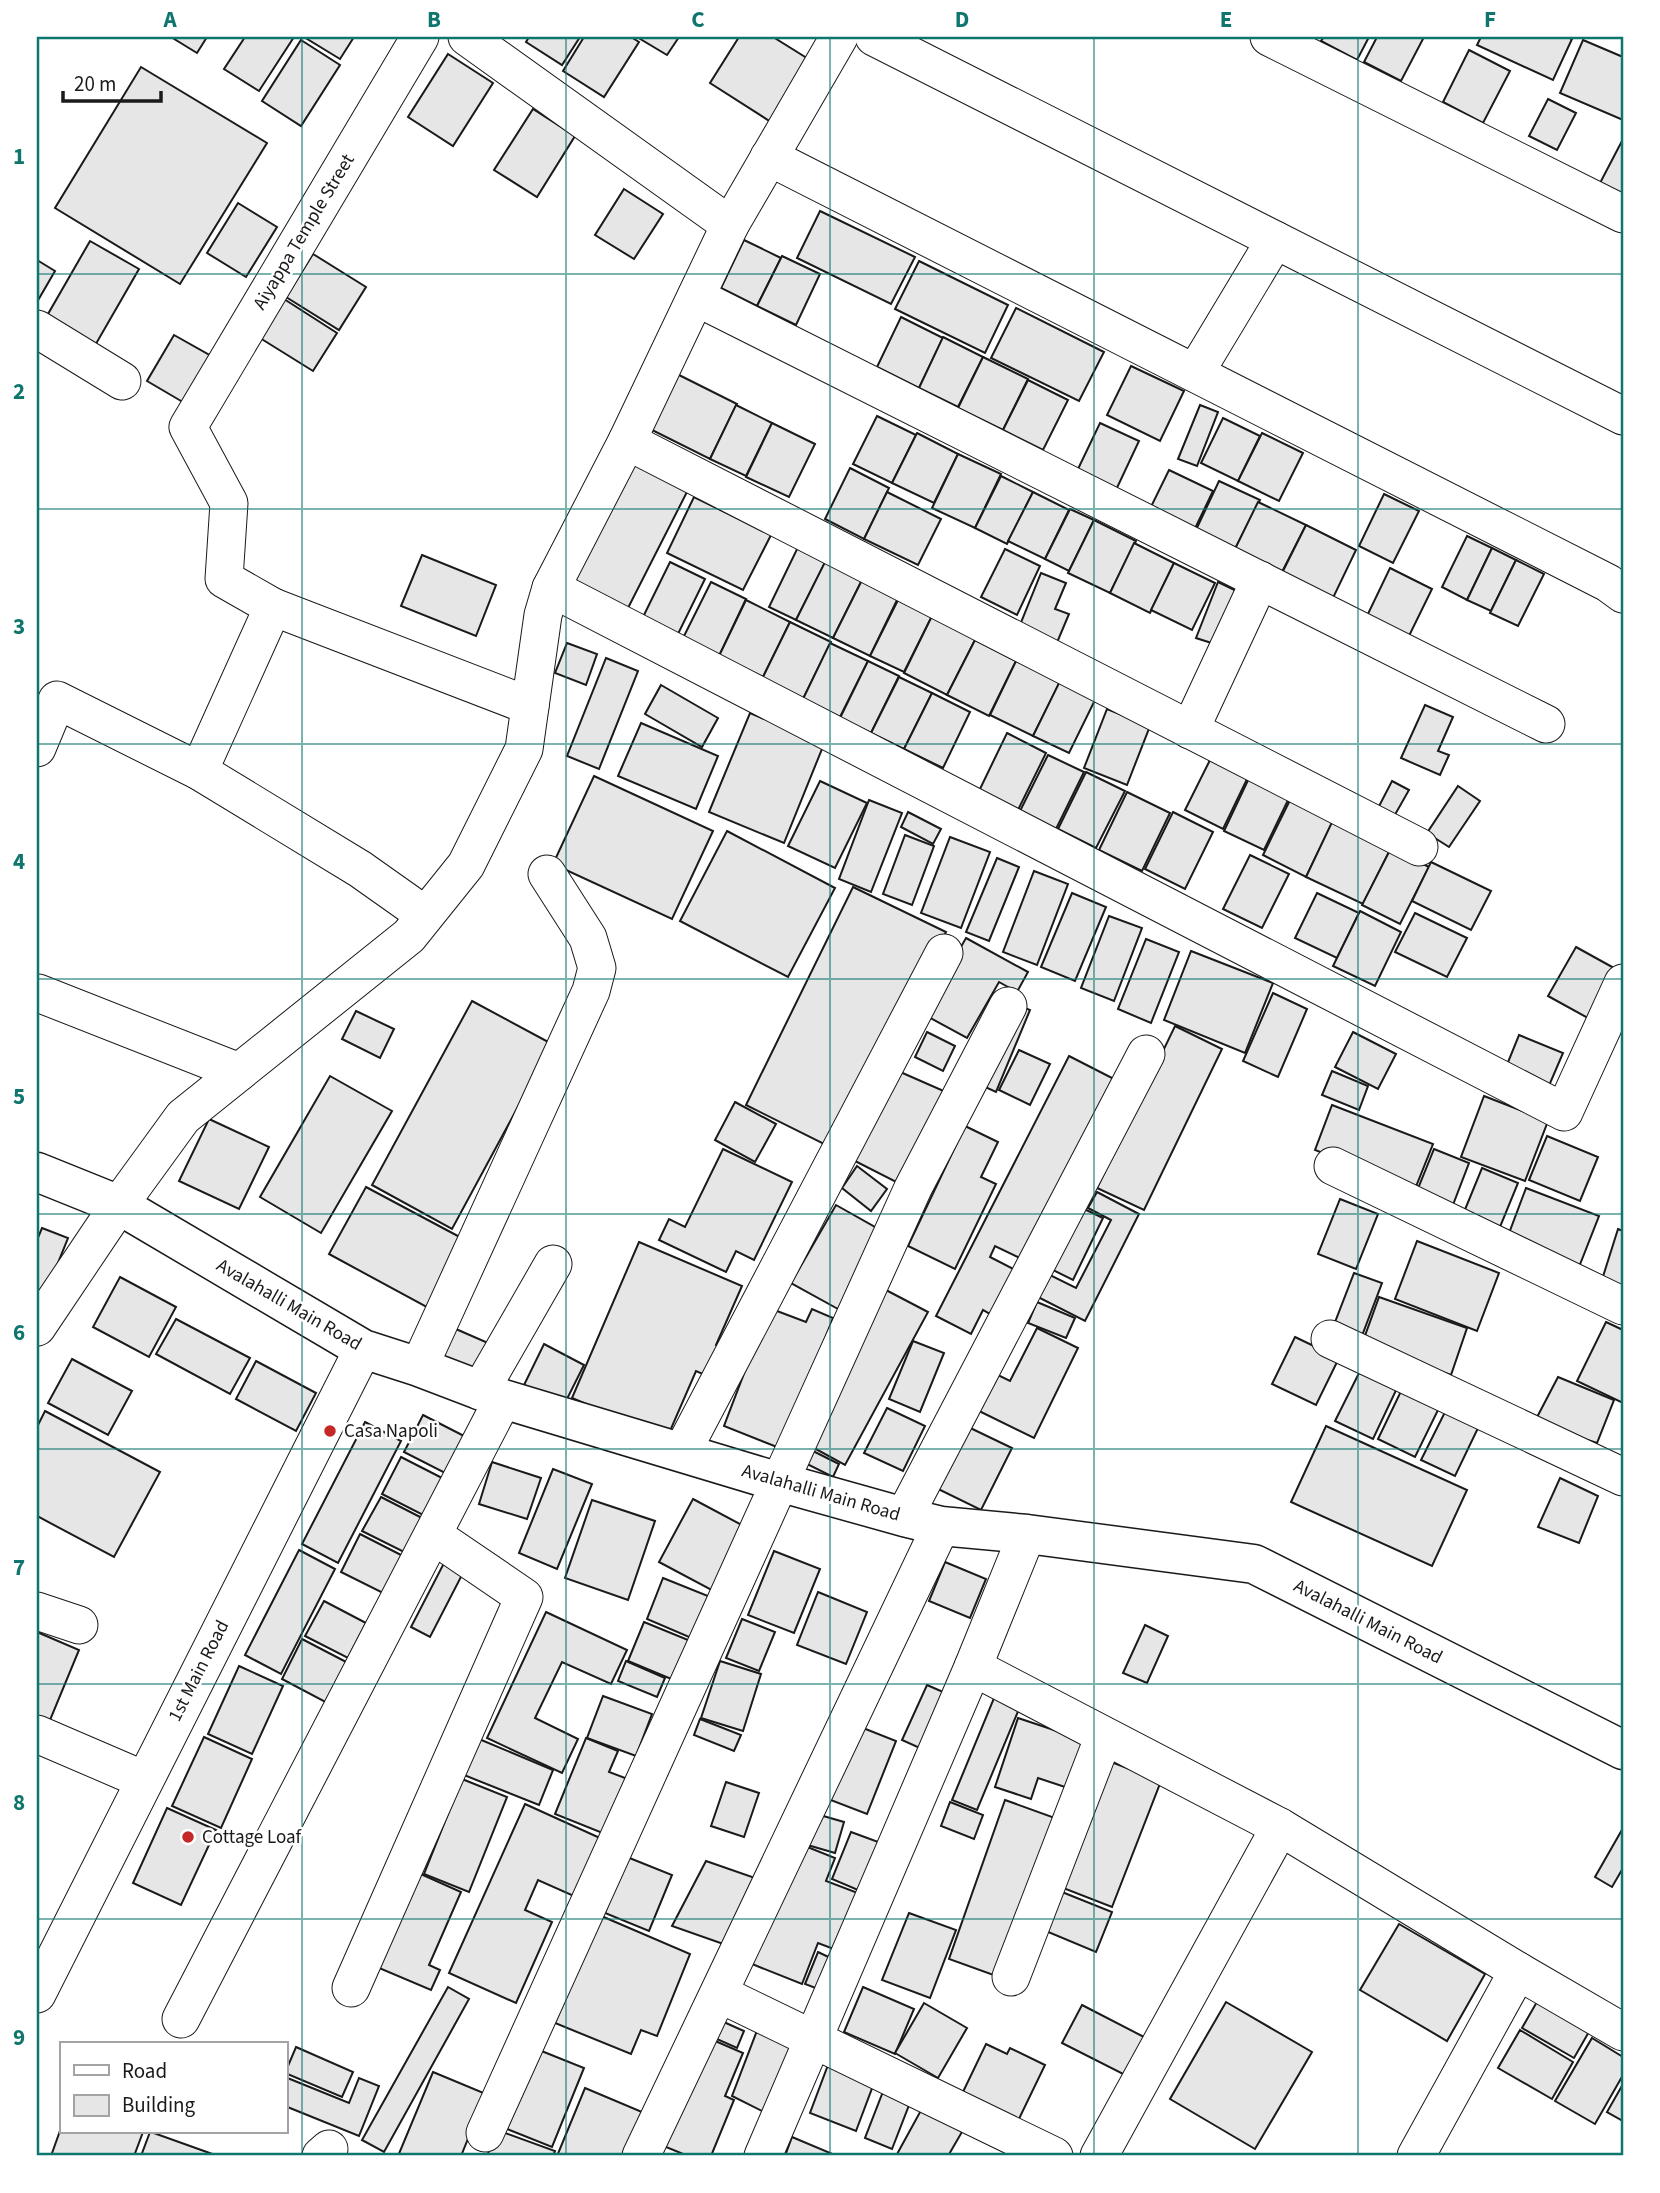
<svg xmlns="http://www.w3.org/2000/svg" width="1660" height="2193" viewBox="0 0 1660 2193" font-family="'Source Sans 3',sans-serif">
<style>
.building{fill:#e6e6e6;stroke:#1a1a1a;stroke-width:2}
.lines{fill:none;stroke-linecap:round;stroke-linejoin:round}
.minor-casing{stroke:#1a1a1a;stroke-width:39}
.major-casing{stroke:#1a1a1a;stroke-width:41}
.minor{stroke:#fff;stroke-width:37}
.major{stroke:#fff;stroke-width:38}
.grid{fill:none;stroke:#0f766e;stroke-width:2;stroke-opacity:0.55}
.poi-dot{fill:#c62828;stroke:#fff;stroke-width:2.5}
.labels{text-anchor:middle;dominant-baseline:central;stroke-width:5;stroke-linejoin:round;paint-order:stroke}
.street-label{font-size:19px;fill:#1a1a1a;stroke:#fff}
.poi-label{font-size:19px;fill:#1a1a1a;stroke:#fff;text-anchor:start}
.neatline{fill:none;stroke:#0f766e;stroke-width:2.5}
.grid-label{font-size:23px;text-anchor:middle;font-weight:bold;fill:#0f766e}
</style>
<rect width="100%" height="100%" fill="#fff"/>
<g class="building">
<path d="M171,37h36l-10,16z"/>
<path d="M245,37h49l-35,54 -35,-22z"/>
<path d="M304,37h50l-14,22z"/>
<path d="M529,37h51l-18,28 -36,-23z"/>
<path d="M584,37h47l8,5 -35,55 -41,-26z"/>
<path d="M637,37h42l-12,18z"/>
<path d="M739,37h34l37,23 -39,62 -61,-39z"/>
<path d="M1324,37h45l-12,23 -36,-19z"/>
<path d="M1377,37h47l-23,44 -37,-19z"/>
<path d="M1481,37h86l5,2 -19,41 -76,-35z"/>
<path d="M301,40l39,25 -39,61 -39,-25z"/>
<path d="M1583,40l40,17v63l-63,-27z"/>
<path d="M1469,50l41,21 -27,52 -40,-21z"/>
<path d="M448,54l45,29 -40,63 -45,-29z"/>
<path d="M141,67l126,76 -87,141 -125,-76z"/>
<path d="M1548,99l28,14 -19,37 -28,-14z"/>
<path d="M533,109l42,27 -38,61 -43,-27z"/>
<path d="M1623,139v56l-23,-12z"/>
<path d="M624,189l39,25 -29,45 -39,-24z"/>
<path d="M238,203l39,24 -31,50 -39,-24z"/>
<path d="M820,211l95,46 -24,47 -94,-46z"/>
<path d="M744,240l37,18 -24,48 -36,-18z"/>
<path d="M90,241l49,28 -46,80 -49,-28z"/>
<path d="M313,254l53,33 -27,43 -53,-33z"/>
<path d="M782,256l38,18 -24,51 -39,-19z"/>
<path d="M37,260l18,11 -18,31z"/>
<path d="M919,261l89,44 -23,48 -90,-44z"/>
<path d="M284,299l53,34 -24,38 -53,-33z"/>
<path d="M1016,308l88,44 -25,49 -88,-43z"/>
<path d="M901,317l42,21 -24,50 -42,-21z"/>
<path d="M174,335l46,26 -27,47 -46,-27z"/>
<path d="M943,337l40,20 -25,50 -39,-19z"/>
<path d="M983,357l45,22 -25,51 -45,-22z"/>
<path d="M1131,366l53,25 -24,50 -53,-26z"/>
<path d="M677,374l60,30 -27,55 -60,-30z"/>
<path d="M1028,380l40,20 -25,50 -40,-20z"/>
<path d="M736,405l36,18 -26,53 -36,-17z"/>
<path d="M1200,405l18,7 -21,54 -19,-7z"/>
<path d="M877,416l39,19 -24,48 -39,-19z"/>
<path d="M1223,418l37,18 -22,45 -37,-18z"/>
<path d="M772,423l43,21 -26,53 -43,-20z"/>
<path d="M1100,423l39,18 -23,49 -39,-19z"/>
<path d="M917,433l41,21 -24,49 -42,-20z"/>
<path d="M1262,433l41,20 -24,48 -41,-20z"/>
<path d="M958,454l43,20 -26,54 -43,-20z"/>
<path d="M637,458l53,28 -64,126 -54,-26z"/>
<path d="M850,468l39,20 -25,51 -39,-20z"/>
<path d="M1169,470l44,21 -24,50 -44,-22z"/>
<path d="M1001,476l32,16 -26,52 -32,-16z"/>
<path d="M1219,481l41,19 -26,51 -39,-19z"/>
<path d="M887,492l54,27 -23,46 -54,-26z"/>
<path d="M1033,492l36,18 -24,49 -37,-18z"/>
<path d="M1384,494l35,17 -26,52 -34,-17z"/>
<path d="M694,497l77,38 -28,55 -76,-37z"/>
<path d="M1258,502l48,23 -25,49 -47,-23z"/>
<path d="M1070,509l24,11 -25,51 -24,-12z"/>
<path d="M1094,520l42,21 -26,52 -42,-20z"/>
<path d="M1306,525l50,25 -24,50 -51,-25z"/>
<path d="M1467,536l25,12 -25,52 -25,-13z"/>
<path d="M1134,543l40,20 -24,50 -40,-20z"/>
<path d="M799,545l28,14 -31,61 -27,-13z"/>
<path d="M1492,548l24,12 -25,51 -24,-11z"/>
<path d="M1005,549l35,17 -23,49 -36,-18z"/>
<path d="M422,555l74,30 -20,51 -75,-30z"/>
<path d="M1516,560l28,14 -26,52 -28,-13z"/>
<path d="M670,562l35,17 -28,57 -35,-17z"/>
<path d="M825,562l37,18 -29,58 -37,-18z"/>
<path d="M1174,563l41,20 -23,47 -41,-20z"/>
<path d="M1390,568l42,21 -24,49 -42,-20z"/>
<path d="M1041,573l25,10 -11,26 14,5 -13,31 -38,-15z"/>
<path d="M862,580l36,18 -28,58 -37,-18z"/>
<path d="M711,582l35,17 -27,57 -36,-18z"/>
<path d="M1218,582l29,14 -23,51 -28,-9z"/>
<path d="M746,600l44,22 -27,55 -44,-21z"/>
<path d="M898,600l34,16 -28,56 -34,-16z"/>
<path d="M932,616l44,22 -29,57 -43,-22z"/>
<path d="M790,622l41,20 -28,57 -41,-20z"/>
<path d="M975,640l41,21 -27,55 -42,-21z"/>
<path d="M567,643l30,11 -11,31 -31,-12z"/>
<path d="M830,643l38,18 -28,56 -37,-18z"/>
<path d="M606,658l32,13 -39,98 -32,-13z"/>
<path d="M868,661l31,15 -28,57 -31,-15z"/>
<path d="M1016,661l44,21 -27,54 -43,-21z"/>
<path d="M899,677l33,16 -28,56 -33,-16z"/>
<path d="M1060,681l36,17 -27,55 -36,-17z"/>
<path d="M661,685l57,33 -16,29 -57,-33z"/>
<path d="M932,693l38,19 -27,56 -39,-19z"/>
<path d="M1425,705l28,12 -15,34 11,4 -9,20 -39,-17z"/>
<path d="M1107,709l43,17 -23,59 -43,-17z"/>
<path d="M750,713l74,31 -40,99 -75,-31z"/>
<path d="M641,723l77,33 -22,53 -78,-33z"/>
<path d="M1007,733l39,20 -28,57 -39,-19z"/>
<path d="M1048,755l36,17 -28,57 -36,-18z"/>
<path d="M1212,756l37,19 -26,54 -38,-19z"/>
<path d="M1086,772l39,19 -29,57 -38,-19z"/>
<path d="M594,776l119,55 -41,88 -119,-55z"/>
<path d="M1250,776l40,20 -26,54 -40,-19z"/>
<path d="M820,781l47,22 -32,65 -47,-22z"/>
<path d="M1392,781l17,9 -17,30 -16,-8z"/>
<path d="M1458,786l22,15 -31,46 -22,-14z"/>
<path d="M1127,792l43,21 -28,58 -43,-21z"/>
<path d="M1292,796l43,21 -29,60 -43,-22z"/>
<path d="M869,800l33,13 -31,79 -32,-13z"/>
<path d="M908,812l33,17 -8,15 -32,-17z"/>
<path d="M1173,812l40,20 -28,57 -40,-20z"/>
<path d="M1333,820l58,28 -28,56 -57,-27z"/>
<path d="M727,831l108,57 -47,89 -108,-56z"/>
<path d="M905,835l29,11 -22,59 -29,-11z"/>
<path d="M950,837l40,15 -29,76 -40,-15z"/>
<path d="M1391,848l38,19 -29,57 -38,-19z"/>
<path d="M1250,855l39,19 -27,54 -39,-19z"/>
<path d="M997,858l22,9 -30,74 -23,-9z"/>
<path d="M1431,862l60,29 -20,39 -59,-29z"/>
<path d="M1034,871l34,13 -31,81 -34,-13z"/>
<path d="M853,887l93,45 -114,216 -86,-43z"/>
<path d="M1072,893l34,14 -31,74 -34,-14z"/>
<path d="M1317,893l42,20 -22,45 -42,-20z"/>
<path d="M1360,911l41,21 -26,54 -42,-20z"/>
<path d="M1415,913l52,25 -20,39 -52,-25z"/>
<path d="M1109,916l33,12 -28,73 -33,-13z"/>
<path d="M966,938l62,34 -11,20 -18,-10 -32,56 -44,-24z"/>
<path d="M1146,939l33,13 -28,71 -33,-14z"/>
<path d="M1576,947l47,26 -26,50 -49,-27z"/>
<path d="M1191,951l82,32 -28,70 -81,-33z"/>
<path d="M1273,993l34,16 -29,68 -35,-16z"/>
<path d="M472,1001l80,43 -100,185 -80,-44z"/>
<path d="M1015,1004l15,6 -34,82 -24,-11z"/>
<path d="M356,1011l38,18 -14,29 -38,-19z"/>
<path d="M1175,1026l47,23 -78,161 -47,-22z"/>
<path d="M927,1032l28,14 -12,25 -28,-14z"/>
<path d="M1353,1032l43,22 -18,35 -43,-22z"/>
<path d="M1519,1035l44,18 -18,42 -43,-18z"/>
<path d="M1019,1050l31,14 -20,41 -31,-15z"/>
<path d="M1069,1056l45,23 -90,181 -29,-14 -5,11 33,17 -23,46 -17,-10 -12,24 -35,-18z"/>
<path d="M898,1071l48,21 -42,94 -51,-26z"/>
<path d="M1332,1071l36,15 -9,24 -37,-15z"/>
<path d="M330,1076l62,35 -71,122 -61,-36z"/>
<path d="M1484,1096l64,25 -23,60 -64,-24z"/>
<path d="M735,1102l41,22 -21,38 -40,-22z"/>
<path d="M1332,1105l101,39 -18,45 -100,-39z"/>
<path d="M209,1119l60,28 -30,62 -60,-28z"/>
<path d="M965,1126l33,16 -17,35 15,7 -41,85 -47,-23z"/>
<path d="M1547,1136l51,21 -18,44 -51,-21z"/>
<path d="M723,1149l69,33 -38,78 -18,-9 -10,21 -67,-32 10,-21 16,8z"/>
<path d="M1434,1149l35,14 -18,47 -36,-14z"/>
<path d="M857,1166l30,23 -16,22 -29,-23z"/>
<path d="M1482,1168l36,15 -18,44 -36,-15z"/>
<path d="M366,1187l105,56 -37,68 -105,-57z"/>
<path d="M1526,1188l73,28 -22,56 -72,-28z"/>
<path d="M1097,1192l42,22 -54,107 -51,-26 12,-22 30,15 35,-68 -23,-12z"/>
<path d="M1340,1199l38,15 -22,55 -38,-15z"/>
<path d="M836,1205l46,26 -44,78 -47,-26z"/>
<path d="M1078,1206l25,12 -30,62 -24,-12z"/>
<path d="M42,1228l26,10 -25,62 -6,-2v-58z"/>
<path d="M1618,1229l5,2v62l-23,-7z"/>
<path d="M1417,1241l82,32 -22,58 -82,-32z"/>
<path d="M639,1242l103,44 -26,59 13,5 -12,30 -21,-9 -29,67 -95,-40z"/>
<path d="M1354,1273l28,10 -22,58 -28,-11z"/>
<path d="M120,1277l56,30 -27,50 -56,-30z"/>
<path d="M884,1289l44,23 -83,153 -44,-24z"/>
<path d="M1379,1297l88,31 -16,47 -89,-31z"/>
<path d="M1037,1302l38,16 -9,20 -38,-15z"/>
<path d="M769,1308l37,14 6,-13 21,9 -51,131 -58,-23z"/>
<path d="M176,1319l74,39 -20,36 -74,-40z"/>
<path d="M1606,1322l17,8v73l-46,-22z"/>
<path d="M449,1326l46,20 -12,28 -46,-19z"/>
<path d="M1037,1328l41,20 -44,90 -55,-27 19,-36 12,6z"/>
<path d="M1295,1337l44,21 -23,47 -44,-21z"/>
<path d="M913,1341l31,12 -24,59 -31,-13z"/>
<path d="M544,1344l40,21 -20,40 -40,-20z"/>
<path d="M72,1359l60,32 -24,44 -60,-32z"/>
<path d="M256,1361l60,32 -20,38 -60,-32z"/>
<path d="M1362,1367l37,17 -26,55 -38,-18z"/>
<path d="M1558,1377l56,23 -17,43 -63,-20z"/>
<path d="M1403,1387l37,19 -25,51 -37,-18z"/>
<path d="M887,1408l38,18 -22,45 -39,-18z"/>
<path d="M1446,1410l33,16 -24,50 -34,-16z"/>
<path d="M45,1411l115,61 -46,85 -77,-41v-89z"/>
<path d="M423,1415l45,23 -19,37 -45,-23z"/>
<path d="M365,1422l36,19 -63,122 -36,-19z"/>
<path d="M962,1424l50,24 -31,62 -49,-24z"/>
<path d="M1326,1426l141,64 -35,76 -141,-64z"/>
<path d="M801,1445l38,19 -6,13 -38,-19z"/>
<path d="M401,1457l47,24 -19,37 -47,-24z"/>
<path d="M492,1462l49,16 -14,41 -48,-15z"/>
<path d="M553,1469l39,15 -35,85 -38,-16z"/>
<path d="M1560,1478l38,18 -19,47 -41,-16z"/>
<path d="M381,1497l47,24 -18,34 -48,-24z"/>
<path d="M693,1499l60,32 -34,63 -60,-32z"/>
<path d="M592,1500l63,21 -27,79 -63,-22z"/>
<path d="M360,1534l45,23 -20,37 -44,-22z"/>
<path d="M299,1550l36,19 -54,105 -36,-19z"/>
<path d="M774,1551l46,18 -26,64 -46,-18z"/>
<path d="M945,1562l41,17 -16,39 -41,-17z"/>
<path d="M444,1563l19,10 -33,64 -19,-10z"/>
<path d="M663,1578l50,20 -17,42 -49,-21z"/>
<path d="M818,1592l49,20 -21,52 -49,-19z"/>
<path d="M324,1601l42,22 -18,35 -43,-22z"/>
<path d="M546,1612l81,38 -16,34 -49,-22 -27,56 43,21 -16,34 -75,-35z"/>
<path d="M742,1619l33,13 -16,39 -33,-13z"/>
<path d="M644,1622l49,20 -17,39 -48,-20z"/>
<path d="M1145,1625l23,11 -21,47 -24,-10z"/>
<path d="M37,1632l42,18 -31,75 -11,-5z"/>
<path d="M302,1639l50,26 -21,40 -49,-26z"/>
<path d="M626,1661l39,17 -8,19 -39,-16z"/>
<path d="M720,1661l41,13 -18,57 -42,-13z"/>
<path d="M239,1666l44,20 -31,68 -44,-20z"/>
<path d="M927,1685l30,13 -24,56 -31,-14z"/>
<path d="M603,1696l49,18 -16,42 -49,-18z"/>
<path d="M994,1698l25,11 -42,101 -25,-10z"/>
<path d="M1018,1718l69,23 -16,48 -33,-11 -7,21 -36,-12z"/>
<path d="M700,1719l41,16 -7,16 -40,-16z"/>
<path d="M858,1726l38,15 -29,73 -39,-15z"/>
<path d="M204,1737l48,22 -31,69 -49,-22z"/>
<path d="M586,1738l32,13 -9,21 24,9 -23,55 -55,-22z"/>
<path d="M479,1739l74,31 -14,35 -75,-30z"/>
<path d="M1106,1760l55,21 -49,126 -54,-21z"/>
<path d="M462,1779l45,18 -38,95 -45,-18z"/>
<path d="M726,1782l33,11 -15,44 -33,-11z"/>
<path d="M1005,1800l50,18 -56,159 -50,-18z"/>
<path d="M950,1802l33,13 -9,24 -33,-13z"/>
<path d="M525,1804l86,39 -26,58 -47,-21 -13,30 27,12 -36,81 -67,-30z"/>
<path d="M167,1808l49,22 -35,75 -48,-22z"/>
<path d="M813,1813l31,9 -9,31 -31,-9z"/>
<path d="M1623,1828v40l-11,19 -17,-10z"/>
<path d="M851,1832l41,15 -20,49 -40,-17z"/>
<path d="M800,1844l35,14 -9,23 45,17 -24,56 -29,-11 -16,41 -50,-20z"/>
<path d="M627,1857l45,18 -23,56 -44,-18z"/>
<path d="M706,1861l52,18 -29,67 -57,-20z"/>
<path d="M414,1871l47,21 -32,73 11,5 -9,20 -59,-25z"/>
<path d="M1057,1890l55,22 -16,40 -55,-23z"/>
<path d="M909,1913l47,17 -26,68 -48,-18z"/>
<path d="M599,1915l91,39 -33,82 -16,-6 -10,24 -76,-31z"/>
<path d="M1399,1924l86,50 -38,67 -87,-51z"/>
<path d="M818,1952l21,10 -13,30 -21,-8z"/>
<path d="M448,1987l21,12 -85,153 -22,-12z"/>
<path d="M863,1987l51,22 -19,45 -51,-22z"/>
<path d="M1542,1993l52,30 -20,35 -52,-30z"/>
<path d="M1226,2002l86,50 -57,97 -85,-50z"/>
<path d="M924,2003l43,25 -29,50 -43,-25z"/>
<path d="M1082,2005l62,32 -19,38 -63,-32z"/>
<path d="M717,2019l27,12 -7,17 -27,-12z"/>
<path d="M758,2028l47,18 -33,70 -40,-20z"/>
<path d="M1520,2030l53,32 -21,37 -54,-31z"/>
<path d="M706,2037l37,16 -18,43 9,4 -23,56h-23l-27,-11z"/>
<path d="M1592,2038l31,19v18l-28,49 -40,-23z"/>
<path d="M986,2044l21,10 3,-6 35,17 -28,58 -56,-27z"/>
<path d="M296,2047l57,25 -11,25 -57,-24z"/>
<path d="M539,2050l45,18 -32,79 -45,-18z"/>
<path d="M831,2057l46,18 -21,56 -46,-18z"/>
<path d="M433,2072l53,22 -25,62h-63z"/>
<path d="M285,2077l64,26 10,-25 20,8 -20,50 -74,-30z"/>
<path d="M1623,2084v37l-16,-9z"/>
<path d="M585,2088l57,24 -18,44h-67z"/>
<path d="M884,2089l27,11 -19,49 -27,-11z"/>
<path d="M925,2103l41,22 -18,31h-52z"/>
<path d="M61,2128v4h82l-9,24h-83z"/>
<path d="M497,2130l58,21 -2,5h-66z"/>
<path d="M150,2132h1l67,24h-77z"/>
<path d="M792,2137l43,18 -1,1h-49z"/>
</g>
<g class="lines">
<g class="minor-casing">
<g id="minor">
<path d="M467,37l263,188"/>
<path d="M874,37l749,379"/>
<path d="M1269,37l354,177"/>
<path d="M769,157l839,426 15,11"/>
<path d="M696,297l850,427"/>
<path d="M37,329l85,52"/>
<path d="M1195,373l80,-133"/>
<path d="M627,441l792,406"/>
<path d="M551,588l1013,524 59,-129"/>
<path d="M273,607l257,99"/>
<path d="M1190,730l70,-150"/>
<path d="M37,748l20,-48 142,71 161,98 65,46"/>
<path d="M199,771l74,-164 -49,-28 5,-76 -41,-76 232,-390"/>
<path d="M38,993l201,79"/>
<path d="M1333,1166l290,140"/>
<path d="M37,1327l82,-122 64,-88 226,-181 57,-71 58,-116 19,-134 8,-27 76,-147 103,-216 109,-188"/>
<path d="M1330,1339l293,138"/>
<path d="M419,1367l172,-376 6,-23 -9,-30 -41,-64"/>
<path d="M480,1391l73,-127"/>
<path d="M682,1452l262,-499"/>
<path d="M904,1517l242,-463"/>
<path d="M37,1611l42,14"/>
<path d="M973,1667l307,160 238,144 105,61"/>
<path d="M37,1734l107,46"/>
<path d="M1011,1977l93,-241"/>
<path d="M351,1988l173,-391 -91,-62"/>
<path d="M37,1994l326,-645"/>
<path d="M720,1994l334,162"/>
<path d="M181,2019l322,-620"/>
<path d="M485,2133l428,-945 95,-182"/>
<path d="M321,2156l8,-7"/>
<path d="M641,2156l300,-630"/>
<path d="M763,2156l210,-489 54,-133"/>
<path d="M1099,2156l181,-329"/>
<path d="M1416,2156l102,-185"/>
</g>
</g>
<g class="major-casing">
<path id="major" d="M37,1172l82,33 244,144 56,18 84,32 276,83 125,35 37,9 86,8 227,30 369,186"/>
</g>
<use href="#minor" class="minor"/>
<use href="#major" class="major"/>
</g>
<path class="grid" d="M302,37v2119M566,37v2119M830,37v2119M1094,37v2119M1358,37v2119M37,274h1586M37,509h1586M37,744h1586M37,979h1586M37,1214h1586M37,1449h1586M37,1684h1586M37,1919h1586"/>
<g class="poi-dot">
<circle cx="330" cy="1431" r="7"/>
<circle cx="188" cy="1837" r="7"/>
</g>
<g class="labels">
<g class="street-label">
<text transform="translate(304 232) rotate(-59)">Aiyappa Temple Street</text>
<text transform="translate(289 1305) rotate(30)">Avalahalli Main Road</text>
<text transform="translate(821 1493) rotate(16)">Avalahalli Main Road</text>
<text transform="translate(1368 1622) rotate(27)">Avalahalli Main Road</text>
<text transform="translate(199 1671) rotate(-63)">1st Main Road</text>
</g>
<g class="poi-label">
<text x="344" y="1431">Casa Napoli</text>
<text x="202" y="1837">Cottage Loaf</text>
</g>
</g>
<rect width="1660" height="2193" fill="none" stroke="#ffffff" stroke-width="77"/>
<rect x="60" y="2042" width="228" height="91" fill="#ffffff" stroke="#a3a3a3" stroke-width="2"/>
<rect x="74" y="2065" width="35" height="10" fill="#ffffff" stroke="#a3a3a3" stroke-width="2"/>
<text x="122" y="2078" font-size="21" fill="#1a1a1a">Road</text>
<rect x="74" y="2095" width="35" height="21" fill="#e6e6e6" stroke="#a3a3a3" stroke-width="2"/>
<text x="122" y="2112" font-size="21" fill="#1a1a1a">Building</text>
<path d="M63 91v10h98v-10" fill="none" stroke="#1a1a1a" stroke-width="3.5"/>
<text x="74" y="91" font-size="21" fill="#1a1a1a" stroke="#ffffff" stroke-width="5" paint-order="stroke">20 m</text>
<rect x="38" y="38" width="1584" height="2116" class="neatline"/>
<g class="grid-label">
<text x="170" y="27">A</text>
<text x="434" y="27">B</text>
<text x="698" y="27">C</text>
<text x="962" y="27">D</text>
<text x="1226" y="27">E</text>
<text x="1490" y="27">F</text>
<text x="19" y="164">1</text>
<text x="19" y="399">2</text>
<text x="19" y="634">3</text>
<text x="19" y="869">4</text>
<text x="19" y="1104">5</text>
<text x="19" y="1340">6</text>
<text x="19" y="1575">7</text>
<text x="19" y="1810">8</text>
<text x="19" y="2045">9</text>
</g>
</svg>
